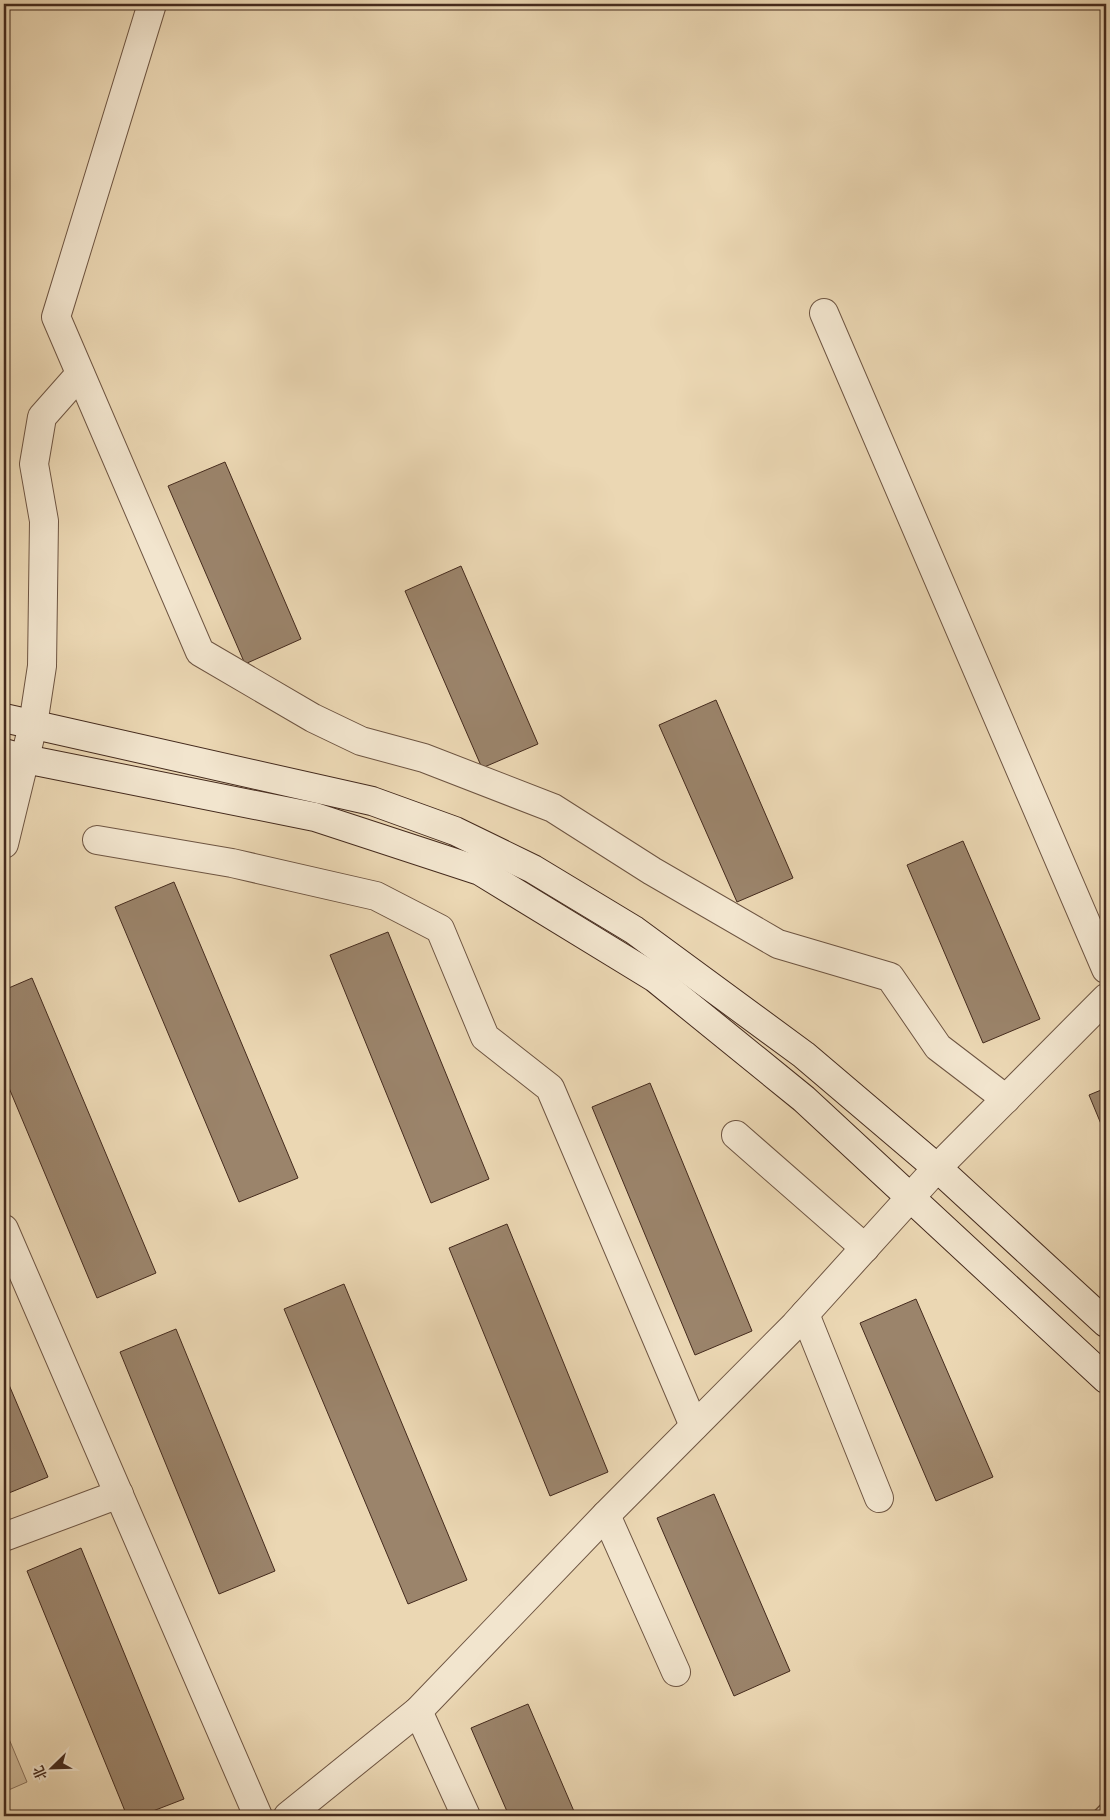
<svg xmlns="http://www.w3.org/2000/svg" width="1110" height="1820" viewBox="0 0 1110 1820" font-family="Vollkorn,'Noto Serif SC',serif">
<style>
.green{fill:#cfba9a;stroke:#8a725c}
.building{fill:#9b846b;stroke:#442a1d}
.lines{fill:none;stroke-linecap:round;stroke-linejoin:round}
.lane-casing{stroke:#6e5542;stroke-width:18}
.street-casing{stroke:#6e5542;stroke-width:30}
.secondary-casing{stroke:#442a1d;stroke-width:30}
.lane{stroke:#f2e5ce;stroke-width:15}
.street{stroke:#f2e5ce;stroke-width:28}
.secondary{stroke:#f2e5ce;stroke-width:28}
</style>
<rect width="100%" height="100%" fill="#ebd7b3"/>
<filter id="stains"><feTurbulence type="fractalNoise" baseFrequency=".004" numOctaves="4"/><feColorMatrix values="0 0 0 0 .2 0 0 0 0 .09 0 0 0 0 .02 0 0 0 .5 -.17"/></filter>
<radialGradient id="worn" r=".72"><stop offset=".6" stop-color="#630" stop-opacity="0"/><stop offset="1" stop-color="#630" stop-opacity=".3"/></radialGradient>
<path class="green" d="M4,1727l23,55 -23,10z"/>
<g class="building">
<path d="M225,462l76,177 -56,25 -77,-178z"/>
<path d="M461,566l77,178 -56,24 -77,-177z"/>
<path d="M716,700l77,178 -56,24 -78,-177z"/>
<path d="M963,841l77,178 -57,24 -76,-178z"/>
<path d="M174,882l124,296 -59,24 -124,-295z"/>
<path d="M388,932l101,247 -58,24 -101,-248z"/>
<path d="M32,978l124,295 -59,25 -93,-222v-86z"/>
<path d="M650,1083l102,248 -57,24 -103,-248z"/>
<path d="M1106,1088v48l-17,-41z"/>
<path d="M507,1224l101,248 -58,24 -101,-248z"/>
<path d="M344,1284l123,296 -59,24 -124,-295z"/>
<path d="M916,1299l77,178 -57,24 -76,-178z"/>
<path d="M176,1329l99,242 -56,23 -99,-242z"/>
<path d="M4,1373l44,104 -44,18z"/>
<path d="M714,1494l76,177 -56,25 -77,-178z"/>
<path d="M81,1548l103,251 -44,17h-13l-100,-245z"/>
<path d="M528,1704l48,112h-67l-38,-88z"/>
</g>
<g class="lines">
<g class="lane-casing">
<path id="lane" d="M1101,1816l5,-5"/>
</g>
<g class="street-casing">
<g id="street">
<path d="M152,4l-96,313 144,335 113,66 48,23 63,17 129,50 99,63 126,73 112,33 48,70 68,52"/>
<path d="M824,313l282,656"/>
<path d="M97,840l135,23 144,33 64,33 45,108 65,51 144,338"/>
<path d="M4,844l29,-119 9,-59 2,-145 -10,-57 8,-47 38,-43"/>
<path d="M736,1135l129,113"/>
<path d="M4,1229l254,587"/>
<path d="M805,1314l74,184"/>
<path d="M606,1515l70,157"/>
<path d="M4,1537l115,-43"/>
<path d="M418,1711l48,105"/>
<path d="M288,1816l130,-105 188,-196 189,-190 142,-157 169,-170"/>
</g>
</g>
<g class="secondary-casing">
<g id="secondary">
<path d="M4,718l368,83 83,30 78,38 101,61 170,125 140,119 162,149"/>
<path d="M4,753l21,6 290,58 165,54 175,107 149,121 302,280"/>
</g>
</g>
<use href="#lane" class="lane"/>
<use href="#street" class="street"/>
<use href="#secondary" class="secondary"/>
</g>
<rect width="1110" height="1820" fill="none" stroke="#ebd7b3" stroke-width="20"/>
<rect x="5" y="5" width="1100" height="1810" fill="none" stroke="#442a1d" stroke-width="2.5"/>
<rect x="10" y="10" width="1090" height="1800" fill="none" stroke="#442a1d"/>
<g transform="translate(52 1768) rotate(247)" stroke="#f2e5ce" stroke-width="4" paint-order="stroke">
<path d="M0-4L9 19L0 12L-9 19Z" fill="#442a1d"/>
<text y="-8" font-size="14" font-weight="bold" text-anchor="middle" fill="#442a1d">北</text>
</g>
<rect width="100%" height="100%" filter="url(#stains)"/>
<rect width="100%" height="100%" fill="url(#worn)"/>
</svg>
